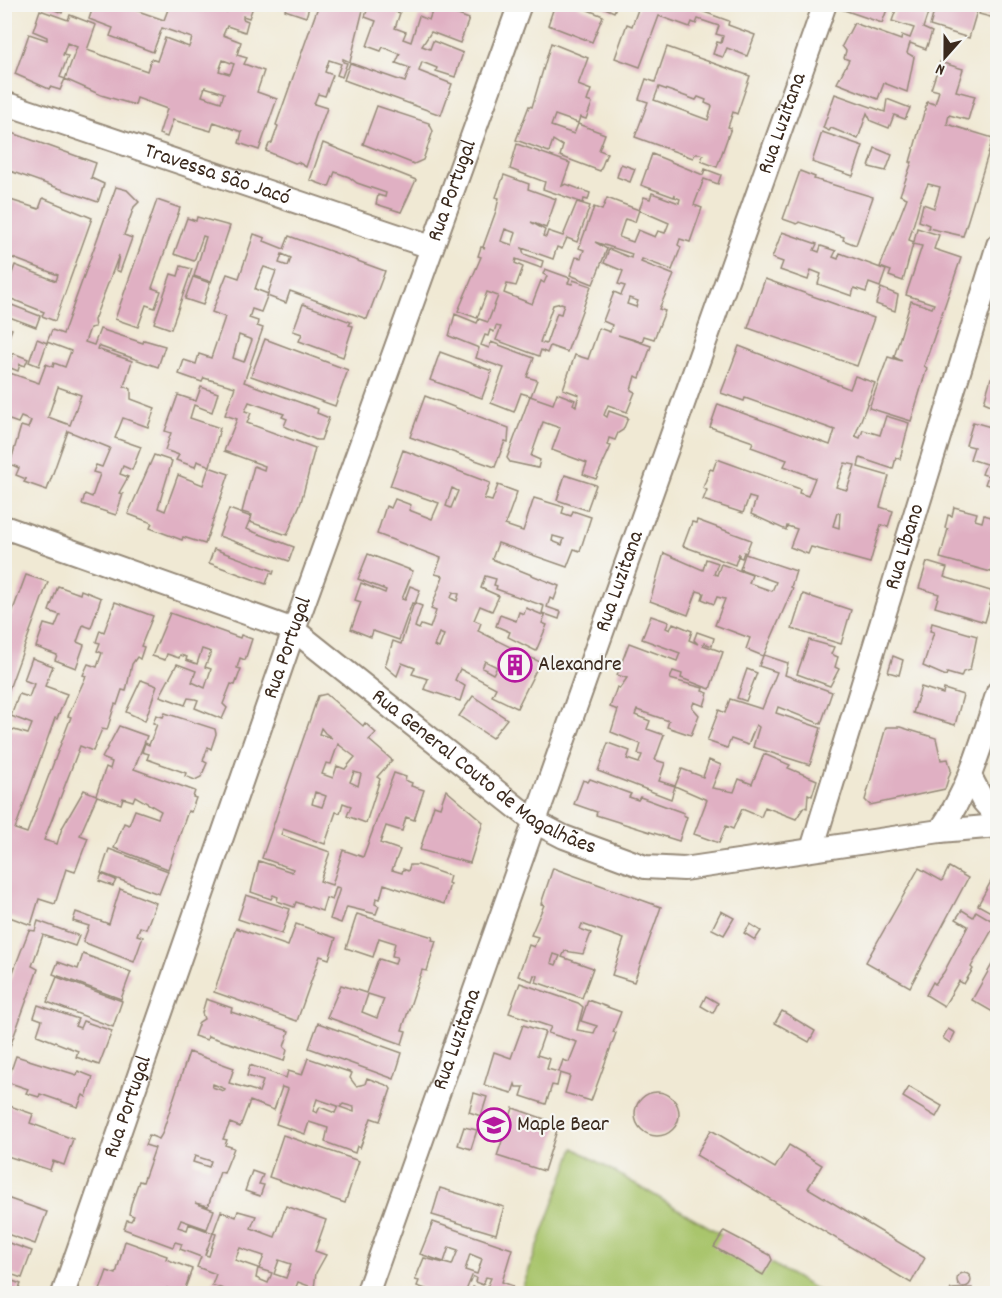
<svg xmlns="http://www.w3.org/2000/svg" width="1002" height="1298" viewBox="0 0 1002 1298" font-family="Dekko,sans-serif">
<style>
.green{fill:#a9c56c;stroke:#727845;stroke-width:1.5}
.building{fill:#e0b0c3;fill-rule:evenodd}
.lines{fill:none;stroke-linecap:round;stroke-linejoin:round}
.minor-casing{stroke:#968a79;stroke-width:26}
.minor{stroke:#fff;stroke-width:22}
.labels{text-anchor:middle;dominant-baseline:central;stroke-width:4.5;stroke-linejoin:round;paint-order:stroke}
.street-label{font-size:22px;fill:#3b2a1e;stroke:#f6f6f2}
.poi-label{font-size:22px;fill:#3b2a1e;stroke:#f6f6f2;text-anchor:start}
</style>
<rect width="100%" height="100%" fill="#f6f6f2"/>
<filter id="ink" filterUnits="userSpaceOnUse"><feTurbulence type="fractalNoise" baseFrequency=".0167" numOctaves="2"/><feDisplacementMap in="SourceGraphic" scale="12" xChannelSelector="R" yChannelSelector="G"/><feConvolveMatrix kernelMatrix="1 2 1 2 8 2 1 2 1" color-interpolation-filters="sRGB"/></filter>
<filter id="wash" filterUnits="userSpaceOnUse"><feTurbulence type="fractalNoise" baseFrequency=".008" numOctaves="4" result="noise"/><feDisplacementMap in="SourceGraphic" scale="24" xChannelSelector="R" yChannelSelector="G"/><feGaussianBlur stdDeviation="1.35" result="paint"/><feColorMatrix in="noise" values="0 0 0 0 0 0 0 0 0 0 0 0 0 0 0 0 0 1.4 0 .05"/><feComposite in="paint" operator="in"/></filter>
<g filter="url(#wash)">
<rect width="100%" height="100%" fill="#f0e9d4"/>
<path class="green" d="M574,1148l248,145 -302,1z"/>
<g id="blocks">
<g class="building">
<path d="M40,4h25l-3,9z"/>
<path d="M94,4h24l46,16 6,-16h19l13,6 2,-6h4l18,8 3,-8h25l-5,14 -6,-2v3l5,2 -3,11 -18,-6 -4,9 18,7 -4,13 10,3 -3,6 20,7 -7,21 20,7 -18,51 -20,-7 3,-11 -28,-10 -3,9 -38,-11 -6,17 -8,-3 8,-25 -30,-11 -2,7 -34,-10 -36,-16 -5,11 -10,-3 -1,2 -34,-15 14,-40 18,6v-3l-14,-6 7,-21 28,10 2,-5 26,10 -9,25 60,21 4,-12 6,2 8,-23 24,9 3,-9 -30,-10 -9,24 -43,-16 3,-8 -24,-9zM67,43l10,4 -12,32 -5,-2 8,-21 -5,-1zM223,60l11,4 -4,10 -11,-3zM205,87l19,6 -3,9 -19,-6z"/>
<path d="M287,4h23l-4,13 -21,-7z"/>
<path d="M319,4h37l7,6 -13,52 -7,-3v3l4,1 -5,14 -5,-2 4,-11 -12,-4 -4,12 8,3 -8,21 -7,-2 -4,10 13,4 -21,59 -8,-5 -3,1 -29,-12 3,-7 3,-1 6,-17 -2,-1z"/>
<path d="M369,4l31,9 -5,15 11,4 -3,7 8,3 8,-26 10,4 5,-14 35,13 -9,24 -29,-11 -9,14 8,3 3,-8 30,12 -8,24 -19,-6 1,-3 -15,-6 -3,9 33,13 -11,31 -97,-35 6,-17 55,19 5,-14 -14,-5 4,-9 -17,-7 -2,4 -14,-5 9,-25 -11,-4z"/>
<path d="M555,4h18l30,12 -11,26 -44,-17z"/>
<path d="M596,4h21l-3,8z"/>
<path d="M640,4h42l47,17 -1,4 27,10 -8,21 -20,-8 -4,9 -10,-3 4,-12 4,1 2,-7 -7,-2 3,-8 -21,-7 -2,5 -4,-2 -2,5 -31,-11 -19,51 -25,-9 12,-34 5,2z"/>
<path d="M843,4h46l-7,19 -41,-14z"/>
<path d="M898,4h33l-8,24 9,4 -6,17 -16,-6 -3,10 7,4 -7,35 -23,-9 -6,16 -41,-16 12,-23 -5,-2 2,-7 -4,-5 12,-23 47,17 1,-5 8,3 4,-10 -22,-7z"/>
<path d="M936,4h43l-10,34 -39,-12z"/>
<path d="M982,4h16v15l-19,-5z"/>
<path d="M551,43l37,15 -10,27 13,5 -4,11 5,2 -6,16 -6,-2 -2,6 -23,-8 -4,11 23,8 4,-10 27,10 -6,16 8,3 -7,18 -40,-15 3,-10 -10,-6 -4,12 -33,-12 13,-34 3,1z"/>
<path d="M667,47l83,29 -13,38 -4,-2 -5,15 3,1 -14,39 -16,-6 2,-6 -3,-1h-5l-2,4 -58,-21 13,-35 -9,-3 7,-20 9,3zM659,87l37,13 2,-3 8,3 -1,3 7,3 -4,14 -54,-20z"/>
<path d="M940,62l23,7 -7,22 19,5 -7,24 -19,-5 -2,9 46,14 -30,98 -35,-8 1,-3 -10,-4 4,-17 11,4 6,-21 -12,-3 -8,18 -11,38 5,2 3,-14 22,7 -5,14 27,9 -37,108 3,2 -16,53 -42,-13 19,-51 14,4 -8,-4 17,-56 21,7 2,-4 -28,-9 16,-49 -9,-2 -10,37 -14,-5 2,-5 -11,-4 27,-69 -7,-3 12,-33h-2l17,-60 8,2 4,-13 -8,-2z"/>
<path d="M835,94l50,18 2,-13 23,9 -5,11 -11,-4 -5,13 -18,-7 -4,-8 -9,26 -27,-11 -2,3 -6,-3z"/>
<path d="M377,106l52,17 4,8 -10,29 -9,4 -51,-20z"/>
<path d="M4,130l92,33 -5,15 13,6 -6,18 -94,-33z"/>
<path d="M822,132l41,14 -10,30 -41,-14z"/>
<path d="M323,143l93,37 -15,32 -25,-8 2,-9 7,2 1,-4 -29,-10 -8,-6 -14,-5 -6,15 -19,-7z"/>
<path d="M517,144l53,19 -8,23 4,-2 24,9 -2,7 -4,-1 -1,4 -40,-14 2,-7 -35,-13z"/>
<path d="M875,148l17,7 -6,16 -17,-4z"/>
<path d="M652,154l51,21 2,-6 16,6 -3,9 -14,-5 -10,26 8,3 -12,34 -10,-3 -2,6 3,2 -9,23 -30,-11 -1,3 33,13 -15,34 6,2 -11,28 -10,-3 -2,6 -24,-7 33,11 -11,32 -5,-2 -4,14 4,2 -8,20 -19,-7 -4,10 3,2 2,-6 19,7 -5,12 -5,3 -3,7 -6,-2 -2,7 4,1 -15,33 -13,-5 4,-11 -35,-13 8,-22 -17,-6 -12,34 9,4 -2,8 -28,-6 -3,-4 23,-62 23,8 4,-11 18,7 -2,4 3,2 3,-11 -16,-6 12,-34 13,4 11,-31 11,4 2,-7 -9,-4 11,-29 7,3 4,-9 -7,-2 5,-13 -19,-8 5,-14 22,9 1,-4 -37,-12 12,7 -14,35 -23,-9 6,-18 5,1 3,-8 -5,-2 15,-41 8,3 5,-12 32,12 -4,12 -10,-3 -6,18 14,5 5,-12 17,7 3,-6 7,2 4,-10 -30,-13 5,-13 6,2 2,-6 27,10 1,-4 -5,-2v-3l-1,3 -33,-12zM629,298l9,3 -2,6 -9,-3z"/>
<path d="M621,164l14,5 -5,13 -13,-5z"/>
<path d="M800,171l15,6 -1,2 59,18 -17,48 -13,-5 1,-3 -45,-15 -2,2 -14,-5z"/>
<path d="M504,175l25,9 -1,5 28,10 -10,29 -15,-6 14,8 -2,6 3,1 2,-6 15,5 14,-34 13,4 -13,36 -10,-4 -5,11 -5,-2 -4,12 -31,-11 2,6 19,7 -2,7 -25,-9 -1,4 8,4 -7,19 -9,-2 -3,9 28,11 9,-23 3,2 3,-7 -4,-2 2,-5 25,9 -2,5 4,1 1,-4 18,6 -24,66 -17,-6 -3,7 -6,-3 -2,6 -43,-16 5,-13 -5,-1 -2,6 -4,-2 -2,6 -3,-1 -4,10 8,3 2,-6 43,16 -7,19 10,3 -6,16 -10,-3 -7,19 -23,-9 13,-35 -28,-10 3,-10 -30,-12 6,-22 22,9 2,-4 9,3 10,-26 -11,-4 -10,26 -19,-7 23,-54 -3,-1 3,-9 4,1 -2,-1 13,-36 3,-13 -3,-1zM505,229l11,4 -4,12 -11,-4zM561,303l3,1 -3,10 -4,-1 -11,31 -6,-2 13,-37z"/>
<path d="M116,187l11,3 12,12 -5,5 -10,28 8,3 -12,34 -4,-2 3,-15 -25,65 1,7 -5,1 -5,14 9,3 6,-16 43,14 1,-3 21,6 -7,21 -60,-21 -1,3 35,12 -8,25 7,3v10l24,9 -7,19 -25,-9 -8,20 26,9 -9,23 -9,-4 -3,8 8,3 -9,16 4,1 -7,21 -34,-11 3,-10 7,3 8,-23 -7,-2 3,-7 6,2 8,-19 -42,-17 -21,59 -23,-8 2,-3 -10,-4 3,-7 -9,-4 11,-38 7,2 3,-7 -10,-4 -3,6 -14,-5v-47l35,12 7,-19 7,3 1,-4 11,4 6,-16 -24,-9 5,-12 11,4zM58,387l23,8 -11,30 -22,-8z"/>
<path d="M4,198l35,11 4,-11 49,20 -37,103 -13,-5 2,-4 -40,-16 11,-31 41,16 2,-6 -48,-18 -6,13z"/>
<path d="M157,200l23,8 -28,80 9,3 -6,17 -9,-3 -8,22 -23,-8z"/>
<path d="M197,217l33,9 -19,56 -17,-6 12,-39 -3,-1 -9,25 -20,-7 13,-36 9,3z"/>
<path d="M782,232l35,12 -3,6 5,2 2,-6 15,5 -3,6 5,2 2,-6 46,17 -6,17 -11,-4 -3,9 -12,-4 -2,8 -34,-12 3,-10 -10,-4 -3,10 -28,-10 3,-8 -11,-4z"/>
<path d="M254,234l11,4 -1,3 20,8 5,-13 96,35 -18,48 -77,-28 -4,12 -19,-7 9,-25 -12,-4 -6,13 -3,9 13,5 -7,18 -9,-3 -3,9 9,3 -1,5 6,2 -19,54 74,27 -1,4 12,5 -8,22h-5l-32,-14 3,-7 -5,-2 2,-3 -35,-12 -4,9 6,2 -4,10 68,25 -14,54 -14,33 -37,-13 2,-7 -10,-3 12,-46 10,4 1,-4 -41,-15 13,-32 -12,-4 10,-28 -31,-9 -2,4 -23,-8 5,-14 12,4 3,-10 12,4 14,-41 -13,-5 15,-38 12,4zM282,254l9,4 -3,8 -9,-3zM239,335l13,5 -8,22 -11,-4z"/>
<path d="M181,266l11,3 -21,60 -17,-6 17,-49 7,2z"/>
<path d="M193,277l17,6 -7,22 -18,-6z"/>
<path d="M765,279l109,39 -17,48 -109,-38z"/>
<path d="M881,288l17,7 -3,16 -19,-7z"/>
<path d="M4,302l36,14 -4,11 -32,-12z"/>
<path d="M303,304l48,18 -2,3 4,1 -10,31 -44,-16 3,-7 -9,-3z"/>
<path d="M4,327l8,2 -7,18h-1z"/>
<path d="M37,339l10,4 -8,23 -10,-4z"/>
<path d="M265,339l83,31 -13,36 -84,-30z"/>
<path d="M739,346l111,43 5,-13 20,7 -20,53 5,2 3,-8 17,5 6,-19 23,7 -9,36 -4,-1 -3,11 -33,-11 -2,9 31,9 -9,31 13,4 -5,16 -7,-2 -11,38 -59,-16 -3,7 -18,-7 7,-18 -10,-3 -1,4 -35,-16 5,-15 -7,-2 -6,16 -40,-13 4,-10 -4,-2 7,-19 3,1 4,-11 83,30 -1,4 9,3 7,-18 -31,-12 3,-6 -36,-13 2,-5 -43,-15 8,-23 112,41 5,-15 -90,-32 -1,3 -23,-8zM845,463l10,2 -8,25 -11,-3zM837,513h3l-1,15 -6,-2z"/>
<path d="M440,352l52,19 -10,27 -52,-18z"/>
<path d="M13,353l15,6 -3,7 -5,-2 -2,7 -10,-4z"/>
<path d="M991,378l7,2v28l-14,-6z"/>
<path d="M201,387l17,6 -6,19 -18,-7 -4,13 30,10 -10,38 -13,-5 -2,6 -19,-7 3,-5 -14,-5 6,-17 -6,-2 13,-36 18,6z"/>
<path d="M425,396l84,32 -1,14 -3,-1 -10,26 -85,-30z"/>
<path d="M973,422l25,7 -3,37 3,1v21l-13,-4 3,-8 -6,-2 4,-10 -16,-5 4,-12 -8,-2z"/>
<path d="M403,450l87,33 -6,16 8,2 6,-16 19,7 -12,33 18,6 11,-33 30,9 -2,6 9,3 2,-5 18,6 -11,34 -6,-2 -7,18 -69,-24 -6,16 67,27 -5,14 -4,-2 -3,9 14,5 -2,7 -17,-6 2,-7 -48,-17 1,-3 -3,-1 2,-6 -11,-3 -4,12 18,8 -7,15 -12,-5 -6,14 7,3 -3,8 62,31 -23,46 -25,-12 4,-8 -36,-19 -5,11 10,6 -5,15 -36,-12 4,-10 -16,-5 3,-6 -13,-5 -5,13 -12,-10 8,-25 8,3 13,-41 8,3 -7,21 4,2 2,-4 9,3 6,-17 -5,-2 12,-33 -8,-2 6,-16 -64,-24 9,-28 5,2 4,-9 16,6 -2,5 23,9 7,-16 -49,-17zM452,488l6,3 -7,17 -5,-2zM553,536l11,3 -2,6 -10,-4zM453,592l6,2 -2,7 -6,-3zM439,633l5,2 -5,13 -5,-2zM485,661l12,6 -4,7 -11,-6z"/>
<path d="M154,455l18,6 -14,47 7,3 13,-36 25,10 6,-18 20,7 -24,70 -22,-7 -1,3 -32,-12 2,-5 -24,-9z"/>
<path d="M565,475l31,10 -9,25 -30,-10z"/>
<path d="M954,507l23,6 -2,7 7,2 2,-7 14,4v31l-7,22 -51,-14 8,-29 -3,-1 3,-13 4,1z"/>
<path d="M229,509l22,8 -5,12 48,18 -5,14 -70,-25z"/>
<path d="M697,520l54,20 -5,13 -2,-1 -2,6 -3,-1v-4l-4,12 -52,-19 9,-24 4,1z"/>
<path d="M214,549l60,22 -1,3 -3,-1 -4,11 -57,-21z"/>
<path d="M664,553l39,17 3,-11 12,4 -4,11 3,1 4,-11 31,11 -3,8 23,8 4,-9 -36,-13 5,-15 51,17 -5,16 2,1 -29,67 24,8 -3,12 47,17 -11,32 -43,-17 -2,6 45,15 -11,37 -57,-18 6,-20 -3,-2 -8,20 -17,-6 -4,9 -20,-7 12,-31 6,3 5,-14 32,10 15,-37 -18,-6 4,-10 -17,-7 4,-11 -35,-13 10,-26 -8,-2 -3,7 -12,-5 2,-6 -7,-2 -9,24 -38,-14z"/>
<path d="M368,554l45,17 -11,28 3,1 5,-14 10,4 -5,14 -3,-1 -13,37 -26,-9 -2,6 -20,-8 10,-27 -6,-2 6,-17 24,10 1,-3 -28,-11z"/>
<path d="M927,562l20,6 -3,9 50,15 -9,30 -50,-15 4,-13 -20,-6z"/>
<path d="M26,575l22,7 -43,118 -1,-66z"/>
<path d="M58,586l22,8 1,-4 20,8 -10,30 -8,-3 -6,17 7,3 -8,23 -21,-8 2,-5 -21,-8 8,-23 11,3 5,-12 -11,-4z"/>
<path d="M803,594l48,16 -10,34 -49,-15z"/>
<path d="M115,602l38,14 -12,30 3,1 -4,12 -3,-2 -5,7 -6,27 -4,-1 -5,15 -2,-1 -8,26 -5,-1 -9,22 -13,-5 -36,94 13,4 5,-16 22,-38 12,5 10,-28 4,2 2,-7 -10,-4 17,-32 28,10 -13,33 61,22 -2,6 3,1 -5,14 -3,-1 -20,58 -54,-21 10,-25 5,2 6,-15 23,8 3,-7 -26,-15 -2,5 -10,-3 -2,6 -24,-8 -17,39 8,3 -13,34 -9,-3 -11,35 -16,-5 -8,26 -27,-10v-150l5,-11 -5,-2v-19l3,-5 21,6 4,-10 -21,-8 8,-22 10,3 5,-13 -10,-4 8,-22 21,8 -8,20 22,8 -10,25 -2,-1 -40,111 12,4 44,-116 -3,-1 18,-40 -3,-1 5,-11 9,3 5,-14 -5,-2 3,-8 -4,-1 4,-12 4,2z"/>
<path d="M526,608l19,8 -3,7 5,2 -11,26 -28,-14 2,-5 -14,-6 4,-11 16,6 3,-9 5,2z"/>
<path d="M170,613l70,25 1,-3 11,4 -7,21 -5,-2 -3,10 4,1 -6,16 -4,-1 -8,20 4,4 -5,11 -27,-11 3,-8 -3,-1 -7,-1 -3,7 -25,-9 17,-32 19,7 -4,11 13,6 6,-19 -6,-2 6,-15 -9,-3 -5,15 -11,-4 1,-3 -7,-2 -1,3 -12,-4 -2,6 -13,-4z"/>
<path d="M651,616l18,6 -3,6 4,2 3,-7 19,8 -3,9 9,4 -4,-4 3,-8 17,6 -2,8 -8,-3 -1,2 20,7 -13,37 -29,-11 1,-4 -9,-3 -3,8 33,9 -1,3 6,2 -4,13 -10,-4 -2,5 7,8 -8,20 -24,-8 2,-6 -32,-11 -2,5 15,6 -3,8 17,6 -9,25 10,3 -6,18 16,5 7,-17 21,8 6,-17 12,5 -9,23 22,4 5,-13 13,5 12,-30 26,11 -2,3 29,12 -5,16 -4,-2 -1,14 -3,-1 -8,12 -31,-12 -4,10 -19,-8 -9,20 -7,-3 -7,17 -25,-9 13,-34 -32,-14 -4,13 -73,-28 10,-28 22,8 -3,8 12,4 3,-8 -4,-1 3,-10 -30,-12 7,-22 -8,-3 7,-20 3,1 7,-10 -10,-3 12,-32 48,18 3,-8 -38,-14z"/>
<path d="M932,623l45,13 -7,34 -7,2 -2,5 -14,-4 -1,3 -23,-10 11,-34 -4,-1z"/>
<path d="M809,640l25,7 -3,7 7,3 -3,10 4,2 -9,17 -33,-12z"/>
<path d="M893,656l10,4 -4,15 -11,-3z"/>
<path d="M747,669l10,4 -11,28 -9,-3z"/>
<path d="M141,680l16,6 -12,35 -19,-9z"/>
<path d="M921,687l22,7 1,-5 19,6 -8,30 -42,-12z"/>
<path d="M326,694l37,32 2,-3 11,10 -7,7 23,20 -15,17 3,2 -14,44 -19,-7 4,-10 -8,-3 -3,10 -4,-1 -11,32 -42,-15 -2,6 49,17 -10,29 12,4 11,-35 20,7 31,-84 12,4 -1,3 7,3 -1,3 13,4 -10,30 -8,-3 -4,14 -16,-5 -6,17 20,7 -8,20 10,3 1,-4 5,2 2,-6h8l32,11 -2,7 2,1 -6,20 -60,-20 -4,15 -4,-1 -1,6 4,2 -3,8 -29,-7 -6,16 -11,-4 10,-31 -4,-1 -4,13 -6,-2 -4,13 -26,-9 -2,5 -17,-6 1,-4 -5,-2 -2,4 -20,-7 8,-31 33,11 1,-3 -31,-11 56,-162zM321,728l4,5 7,5 -13,-4zM338,744l17,13 -10,12 -8,-3 -4,12 -11,-4 4,-11 5,1zM354,772l7,2 -3,12 -8,-4zM315,792l11,4 -4,11 -10,-3z"/>
<path d="M473,696l34,23 -15,19 -33,-22z"/>
<path d="M165,713l50,16 1,5 -5,15 -3,-2 -5,14 4,2 -6,14 -6,3 -10,-4 1,-3 -39,-14 2,-5 -7,-2 3,-9 4,2 8,-21 -4,-1 3,-8 7,2z"/>
<path d="M886,727h14l36,11 5,22 7,-1 3,11 -6,19 -75,16 -5,-5z"/>
<path d="M590,779l41,15 -2,3 9,3 2,-3 44,16 -1,2 4,2 -8,24 -83,-26 1,-3 -23,-8 9,-24 5,2z"/>
<path d="M446,790l37,32 -13,41 -50,-13 14,-45 6,2z"/>
<path d="M109,849l59,22 -9,23 -58,-21z"/>
<path d="M949,867l19,11 -58,109 -44,-25 53,-94 23,13z"/>
<path d="M553,868l108,39 -27,75 -22,-7 12,-36 -42,-15 -2,5 11,4 -8,21 -18,-3 -3,6 31,11 -11,30 -46,-16 2,-6 -4,-1 -2,6 -14,-5 11,-31 5,2 4,-10 -7,-2 13,-30 -3,-1zM554,954l6,2 -4,9 -5,-2z"/>
<path d="M102,874l14,6 -3,6 -14,-5z"/>
<path d="M994,876l4,2v38l-20,-11z"/>
<path d="M120,889l36,14 -10,26 -6,-2 -3,8 6,2 -9,25 -51,-20 6,-16 -16,-5 3,-9 33,12z"/>
<path d="M246,895l44,14 -8,25 -44,-15z"/>
<path d="M962,910l11,7 3,-6 20,12 -25,44 2,2 -9,15 -5,-3 -15,25 -18,-11 7,-13 2,2 9,-12 24,-46 -12,-7z"/>
<path d="M721,911l13,7 -10,17 -12,-6z"/>
<path d="M357,914l76,23 -1,3 4,1 -9,30 -5,-1 -20,60 4,1 -4,13 -75,-27 14,-32 25,8 11,-31 2,-3 16,5 2,-7 -5,-1 3,-13 -16,-5 -6,19 -27,-9zM368,994l16,5 -7,19 -15,-6z"/>
<path d="M38,921l41,15 -4,10 -32,-11 -11,31 6,3 -34,94v-67l25,-66 6,1z"/>
<path d="M296,924l40,14 -7,21 -9,-3 -23,65 -83,-29 22,-64 52,18z"/>
<path d="M750,924l11,7 -6,9 -11,-7z"/>
<path d="M4,954l5,1 -4,13h-1z"/>
<path d="M83,954l48,18 -10,27 -68,-25 5,-12 20,7z"/>
<path d="M994,961l4,2v52l-26,-15z"/>
<path d="M57,977l65,24 -9,26 -66,-25z"/>
<path d="M520,983l58,20 5,4 -6,23 17,3 3,-7 -16,-5 7,-21 33,12 -8,20 3,1 -25,68 -26,-8 5,-17 -10,-3 -3,13 -5,-1 -6,19 -25,-8 3,-9h-8l-1,-3 -3,9 -28,-8 10,-33 17,6 12,-33 22,7 -8,23 13,4 -3,10 12,3 4,-12 6,2 8,-20 -29,-9 3,-6 -42,-14z"/>
<path d="M706,996l12,7 -5,10 -12,-7z"/>
<path d="M206,999l26,9 -1,4 58,19 -5,16 3,3 -3,11 -76,-25 -1,4 -13,-4 5,-14 5,-3 -2,-6z"/>
<path d="M38,1005l40,14 -3,7 5,2 3,-7 29,10 -13,34 -23,-8 2,-6 -41,-16 5,-15 -8,-3z"/>
<path d="M782,1011l33,20 -6,11 -34,-19z"/>
<path d="M318,1023l84,30 -8,26 -85,-31z"/>
<path d="M948,1029l7,4 -5,10 -7,-5z"/>
<path d="M189,1052l45,16 -5,15 30,9 4,-11 -16,-5 3,-11 36,13 2,-7 14,4 6,-17 44,15 -2,5 6,8 9,-2 2,-6 22,8 2,3 -11,32 -9,-3 -11,30 -3,-2 -2,7 -30,-11 3,-14 -19,-6 -4,12 -29,-10 12,-35 -6,-2 -8,23 -24,-9 -10,26 -10,-4 -7,16 4,1 -2,5 9,3 -10,25 -4,-1 -12,34 -13,-3 19,7 -7,19 -26,-9 -3,7 9,3 2,-6 24,9 8,-22 15,6 2,-6 18,5 -5,12 24,9 11,-31 40,14 -11,31 11,4 -10,18 -2,15 -16,-6 -2,5 16,6h-78l-22,-8 4,-11 -19,-7 4,-10 -21,-8 2,-5 -7,-2 -2,5 -49,-18 3,-9 4,1 3,-5 -5,-2 2,-10 8,-23 4,1 12,-34 -10,-3 4,-10 10,4 3,-5zM213,1084l12,5 -1,2 -12,-4zM317,1099l21,7 -3,7 -15,-6 -3,6 -4,-2zM343,1104l11,3v5l-14,-5zM195,1156l16,5 -2,6 -16,-5zM213,1233l3,1 -7,22 -4,-1zM240,1248l24,8 -5,13 13,4 -4,10 -12,-5 2,-10 -23,-8zM279,1260l12,4 -5,14 -12,-4z"/>
<path d="M16,1056l61,19 1,-4 15,6 -7,20 -3,-2 -5,12 -38,-13 -1,3 -13,-4 2,-4 -21,-7z"/>
<path d="M909,1087l33,19 -6,11 -33,-20z"/>
<circle cx="657" cy="1114" r="22"/>
<path d="M474,1093l13,4 -6,19 -12,-4z"/>
<path d="M4,1104l29,10 -3,9 43,16 -9,26 -11,-4 -3,9 -46,-15z"/>
<path d="M513,1108l46,16 -15,47 -47,-15z"/>
<path d="M464,1127l13,3 -6,19 -13,-4z"/>
<path d="M711,1130l64,38 14,-23 33,20 -14,23 117,70 -14,25 -215,-128z"/>
<path d="M283,1135l76,26 -14,42 -76,-26z"/>
<path d="M252,1171l11,4 -4,9 5,1 -4,11 -15,-5z"/>
<path d="M440,1188l64,19 -8,27 -64,-19z"/>
<path d="M4,1197l43,15 -12,32 -31,-11z"/>
<path d="M433,1222l79,27 -10,33 11,4 -2,7h-40l2,-6 12,5 6,-14 -5,-1 -3,8 -8,-3 1,-4 -4,-2 -7,17h-13l-6,-3 -1,3h-8l-20,-7 2,-5 -4,-1 9,-22 28,7 6,-15 -9,-3 -5,15 -24,-8zM470,1254l12,5 -5,15 -12,-4z"/>
<path d="M724,1231l46,24 2,5 -9,15 -49,-28z"/>
<path d="M125,1241l42,15 -1,3 26,10 -9,25 -16,-6 -5,5h-63l8,-22 9,3z"/>
<path d="M6,1242l26,9 -10,27 -18,-6z"/>
<circle cx="964" cy="1280" r="7"/>
<path d="M4,1278l17,6 -4,9h-13z"/>
<path d="M972,1288v5h-23l2,-4z"/>
</g>
</g>
</g>
<g filter="url(#ink)">
<use href="#blocks" fill-opacity="0" stroke="#968a79" stroke-width="1.5"/>
<g class="lines">
<g class="minor-casing">
<g id="minor">
<path id="s1" d="M4,103l427,144"/>
<path id="s2" d="M4,527l290,103 241,192 29,15 81,30 39,2 256,-38 58,-5"/>
<path d="M971,778l12,23 15,17"/>
<path d="M940,831c30,-43 42,-90 58,-139"/>
<path id="s3" d="M812,849l186,-604"/>
<path id="s4" d="M63,1294l231,-664 226,-626"/>
<path id="s5" d="M367,1294l458,-1290"/>
</g>
</g>
<use href="#minor" class="minor"/>
</g>
</g>
<defs>
<g id="building-ring" transform="scale(1.725)"><circle r="9.5" fill="#f6f6f2" stroke="#b5179e" stroke-width="1.5"/><path d="M-4-6H4V6H1V3H-1V6H-4ZM-2.5-4.3h1.7v1.8h-1.7ZM.8-4.3h1.7v1.8H.8ZM-2.5-1h1.7V.8h-1.7ZM.8-1h1.7V.8H.8Z" fill="#b5179e"/></g>
<g id="school-ring" transform="scale(1.725)"><circle r="9.5" fill="#f6f6f2" stroke="#b5179e" stroke-width="1.5"/><path d="M0-5L7-2L0 1L-7-2ZM-4 1L0 2.5L4 1V4Q0 6-4 4Z" fill="#b5179e"/></g>
</defs>
<g fill-rule="evenodd">
<use href="#building-ring" x="515" y="665"/>
<use href="#school-ring" x="494" y="1125"/>
</g>
<g class="labels">
<g class="street-label">
<text stroke="none"><textPath href="#s5" startOffset="1242">Rua Luzitana</textPath></text>
<text stroke="none"><textPath href="#s1" startOffset="225">Travessa São Jacó</textPath></text>
<text stroke="none"><textPath href="#s4" startOffset="1170">Rua Portugal</textPath></text>
<text stroke="none"><textPath href="#s3" startOffset="316">Rua Líbano</textPath></text>
<text stroke="none"><textPath href="#s5" startOffset="756">Rua Luzitana</textPath></text>
<text stroke="none"><textPath href="#s4" startOffset="684">Rua Portugal</textPath></text>
<text stroke="none"><textPath href="#s2" startOffset="546">Rua General Couto de Magalhães</textPath></text>
<text stroke="none"><textPath href="#s5" startOffset="270">Rua Luzitana</textPath></text>
<text stroke="none"><textPath href="#s4" startOffset="198">Rua Portugal</textPath></text>
</g>
<g class="poi-label">
<text x="538" y="665">Alexandre</text>
<text x="517" y="1125">Maple Bear</text>
</g>
</g>
<rect width="1002" height="1298" fill="none" stroke="#f6f6f2" stroke-width="24"/>
<g transform="translate(945 57) rotate(201)" stroke="#f6f6f2" stroke-width="4.5" paint-order="stroke">
<path d="M0-4.5L10 22L0 15L-10 22Z" fill="#3b2a1e"/>
<text y="-9" font-size="16" font-weight="bold" text-anchor="middle" fill="#3b2a1e">N</text>
</g>
</svg>
